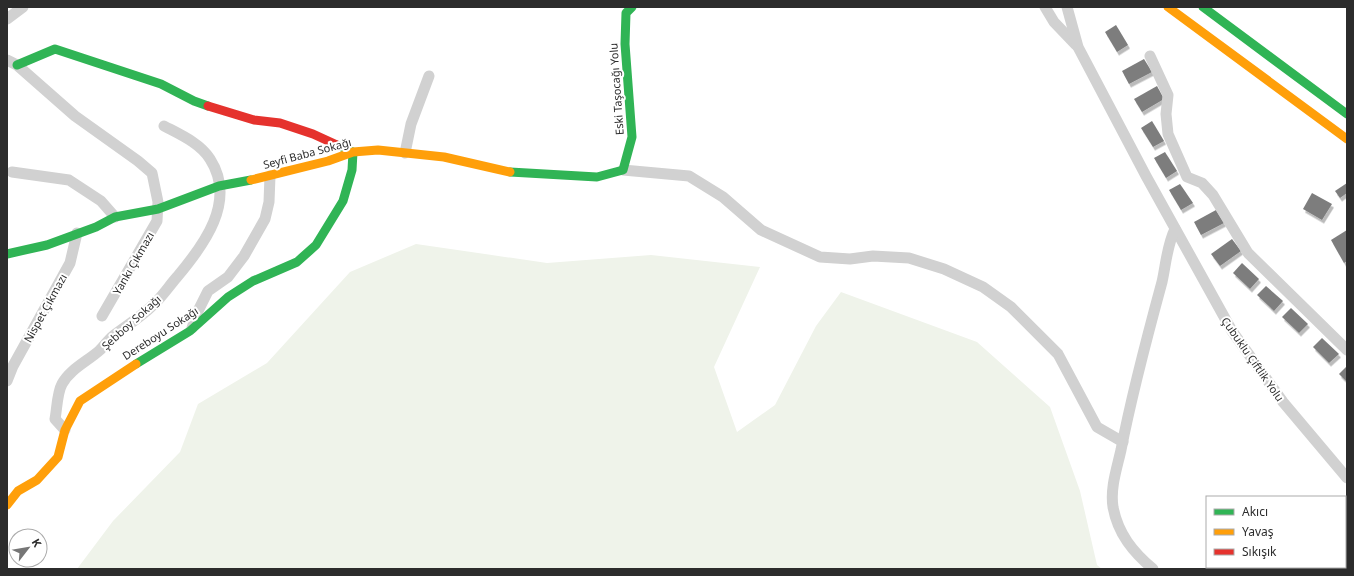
<svg xmlns="http://www.w3.org/2000/svg" width="1354" height="576" viewBox="0 0 1354 576" font-family="'Noto Sans',sans-serif">
<style>
.green{fill:#eff3ea}
.building{fill:#7d7d7d;filter:url(#shadow)}
.lines{fill:none;stroke-linecap:round;stroke-linejoin:round}
.street{stroke:#d1d1d1;stroke-width:11}
.fast{stroke:#30b455;stroke-width:9}
.slow{stroke:#ff9f0a;stroke-width:9}
.jam{stroke:#e5322d;stroke-width:9}
.labels{text-anchor:middle;dominant-baseline:central;stroke-width:4;stroke-linejoin:round;paint-order:stroke}
.street-label{font-size:11px;fill:#2c2c2c;stroke:#fff}
</style>
<defs>
<filter id="shadow"><feDropShadow dx="2" dy="3.5" stdDeviation="0" flood-color="#0004"/></filter>
</defs>
<rect width="100%" height="100%" fill="#fff"/>
<path class="green" d="M416,244l131,19 104,-8 109,12 -46,100 23,65 38,-27 41,-79 25,-34 136,50 73,65 30,84 17,74 5,4h-1025l36,-48 67,-69 18,-48 69,-41 83,-91z"/>
<g class="building">
<path d="M1116,25l12,20 -11,7 -12,-20z"/>
<path d="M1144,59l8,13 -23,12 -7,-13z"/>
<path d="M1157,86l7,13 -22,13 -8,-13z"/>
<path d="M1152,121l12,20 -11,6 -12,-19z"/>
<path d="M1165,152l12,19 -11,7 -12,-20z"/>
<path d="M1347,183v10l-7,5 -5,-7z"/>
<path d="M1180,184l13,19 -12,7 -12,-20z"/>
<path d="M1312,193l20,11 -10,16 -19,-11z"/>
<path d="M1216,210l8,13 -23,12 -7,-13z"/>
<path d="M1347,230v31l-3,2 -13,-23z"/>
<path d="M1232,239l9,12 -21,15 -9,-12z"/>
<path d="M1242,263l17,16 -9,10 -17,-16z"/>
<path d="M1266,286l17,15 -9,10 -17,-16z"/>
<path d="M1291,308l17,16 -9,9 -17,-16z"/>
<path d="M1322,338l17,16 -10,9 -16,-16z"/>
<path d="M1347,366v16l-8,-8z"/>
</g>
<g class="lines">
<g class="street">
<path d="M1045,7l9,15 22,23"/>
<path d="M1067,7l11,40 68,129 86,155 51,71 64,76"/>
<path d="M7,19l16,-12"/>
<path d="M1150,56l18,39 -2,19 2,20 19,43 15,6 11,12 35,58 99,97"/>
<path d="M7,60l10,5 58,51 63,45 14,12 6,29 -1,19 -55,95"/>
<path d="M405,153l6,-29 18,-48"/>
<path d="M623,170l66,6 34,21 38,33 59,27 30,2 23,-3 36,2 35,11 39,18 28,20 47,47 39,73 26,15"/>
<path d="M12,172l57,8 32,21 14,16"/>
<path d="M192,328l5,-15 11,-22 20,-14 16,-21 21,-37 4,-17 1,-26"/>
<path d="M7,381l6,-15 57,-103 7,-30"/>
<path d="M65,430l-10,-11c2,-10 2,-26 7,-35 8,-15 26,-23 38,-34 5,-5 8,-10 13,-14 13,-10 28,-19 40,-31 9,-8 16,-19 24,-28 27,-32 60,-76 33,-118 -10,-16 -31,-25 -46,-33"/>
<path d="M1153,569c-20,-17 -35,-35 -40,-62 -3,-19 4,-39 8,-57 11,-57 26,-113 41,-168 4,-18 5,-37 13,-53"/>
</g>
<g class="fast">
<path d="M1203,7l144,107"/>
<path d="M17,65l38,-16 106,35 33,17 14,5"/>
<path d="M510,172l87,5 26,-7 9,-33 -7,-93 1,-31 6,-6"/>
<path d="M7,254l40,-9 49,-18 19,-10 43,-8 61,-23 32,-6"/>
<path d="M136,364l54,-33 38,-34 25,-16 44,-19 19,-17 27,-44 9,-31 1,-18 -16,-7"/>
</g>
<g class="slow">
<path d="M1168,7l179,132"/>
<path d="M251,180l77,-19 25,-9 25,-2 66,7 66,15"/>
<path d="M7,505l11,-14 19,-11 21,-23 7,-27 15,-29 56,-37"/>
</g>
<path class="jam" d="M208,106l46,14 26,3 33,11 24,11"/>
</g>
<g class="labels">
<g class="street-label">
<text transform="translate(616 89) rotate(-94)">Eski Taşocağı Yolu</text>
<text transform="translate(307 153) rotate(-15)">Seyfi Baba Sokağı</text>
<text transform="translate(133 263) rotate(-60)">Yankı Çıkmazı</text>
<text transform="translate(45 308) rotate(-61)">Nispet Çıkmazı</text>
<text transform="translate(131 322) rotate(-42)">Şebboy Sokağı</text>
<text transform="translate(160 333) rotate(-33)">Dereboyu Sokağı</text>
<text transform="translate(1253 359) rotate(55)">Çubuklu Çiftlik Yolu</text>
</g>
</g>
<rect width="1354" height="576" fill="none" stroke="#2c2c2c" stroke-width="16"/>
<rect x="1206" y="496" width="140" height="72" fill="#ffffff" stroke="#ababab"/>
<rect x="1214" y="509" width="20" height="6" fill="#30b455" stroke="#ababab"/>
<text x="1242" y="516" font-size="12" fill="#2c2c2c">Akıcı</text>
<rect x="1214" y="529" width="20" height="6" fill="#ff9f0a" stroke="#ababab"/>
<text x="1242" y="536" font-size="12" fill="#2c2c2c">Yavaş</text>
<rect x="1214" y="549" width="20" height="6" fill="#e5322d" stroke="#ababab"/>
<text x="1242" y="556" font-size="12" fill="#2c2c2c">Sıkışık</text>
<g transform="translate(28 548) rotate(59)"><circle r="19" fill="#ffffff" stroke="#ababab"/>
<path d="M0-3L7 15L0 10L-7 15Z" fill="#767676"/>
<text y="-6" font-size="11" font-weight="bold" text-anchor="middle" fill="#2c2c2c">K</text>
</g>
</svg>
